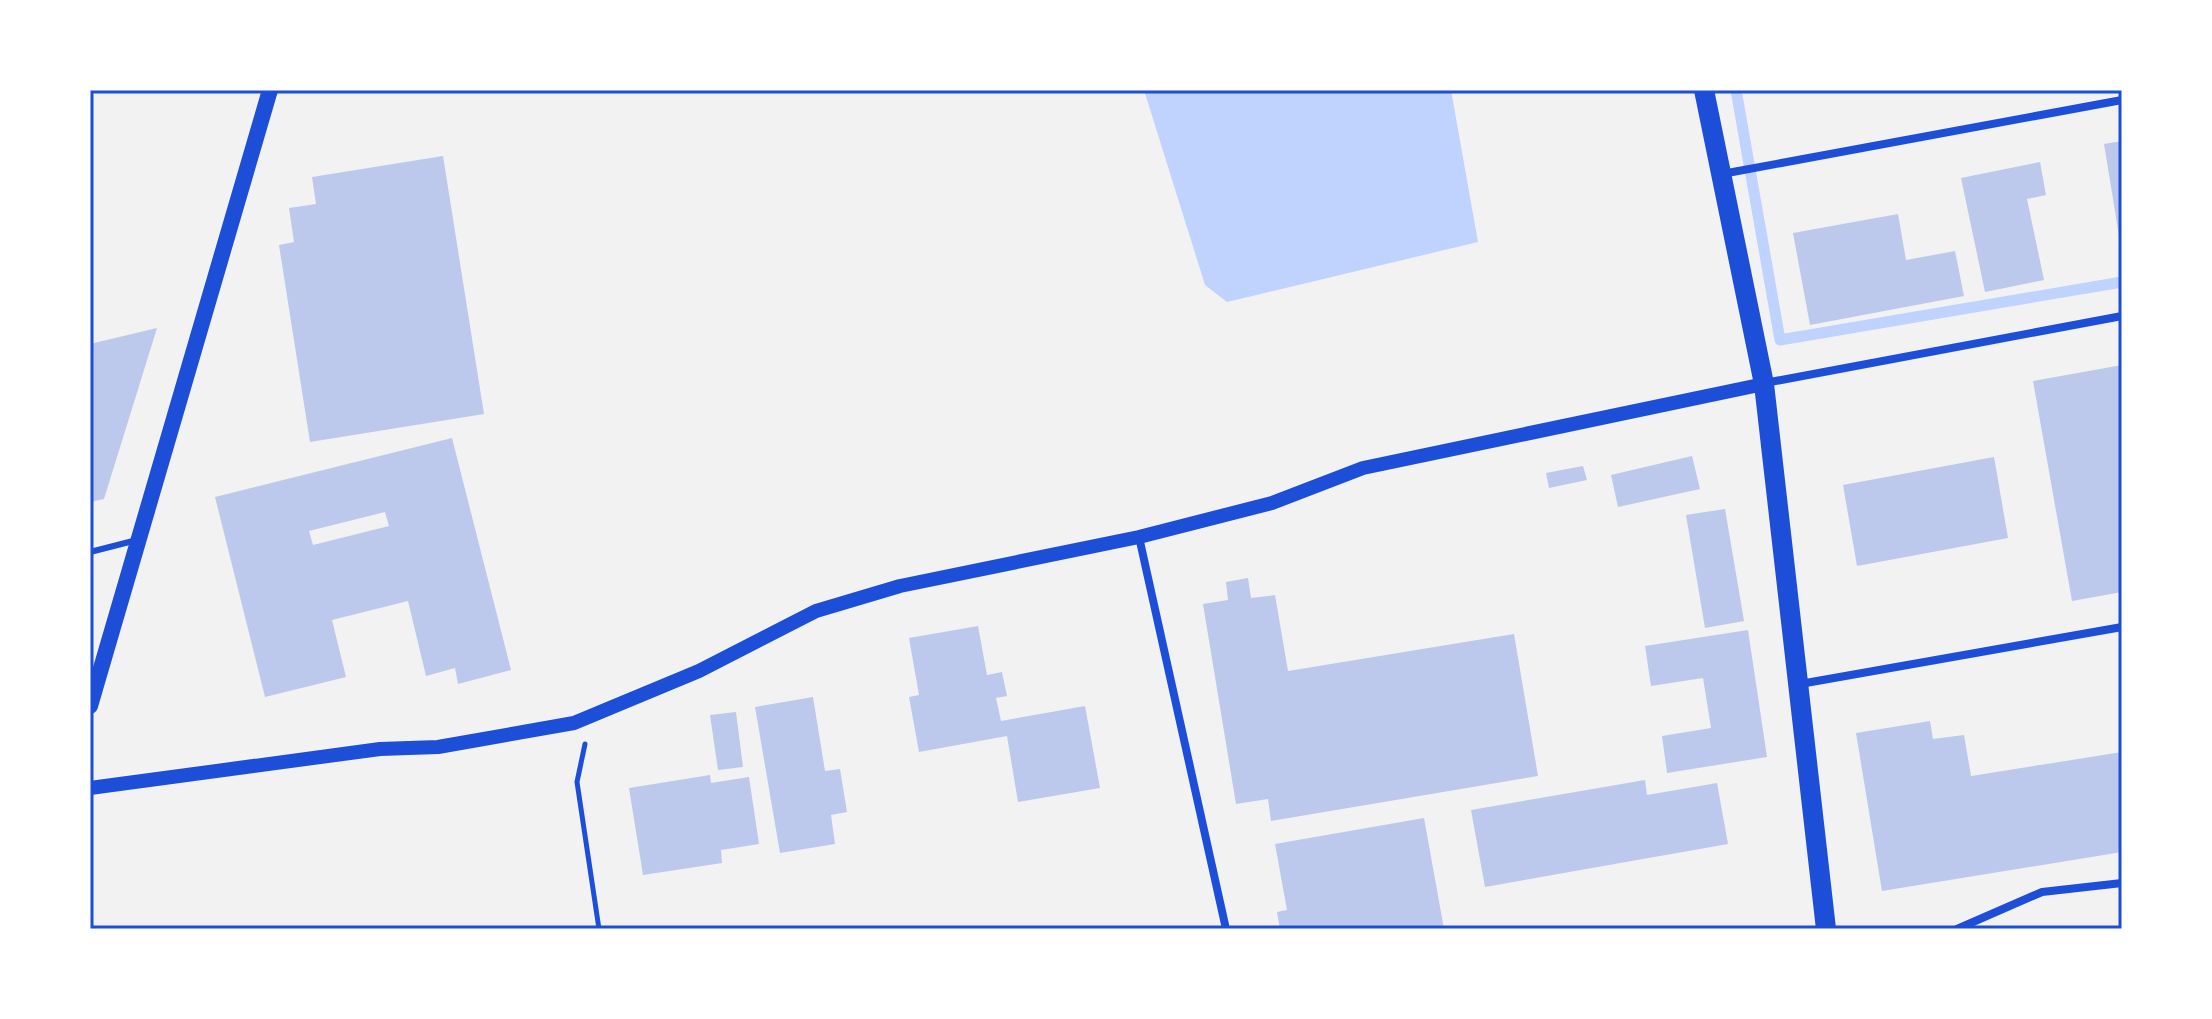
<svg xmlns="http://www.w3.org/2000/svg" width="2212" height="1019" viewBox="0 0 2212 1019" font-family="'Work Sans',sans-serif">
<style>
.water{fill:#bfd3fe}
.lines{fill:none;stroke-linecap:round;stroke-linejoin:round}
.stream{stroke:#bfd3fe;stroke-width:11}
.building{fill:#bdc9ec;fill-rule:evenodd}
.path{stroke:#1d4ed8;stroke-width:5}
.service{stroke:#1d4ed8;stroke-width:6}
.minor{stroke:#1d4ed8;stroke-width:8}
.tertiary{stroke:#1d4ed8;stroke-width:14}
.secondary{stroke:#1d4ed8;stroke-width:16}
.primary{stroke:#1d4ed8;stroke-width:20}
.neatline{fill:none;stroke:#1d4ed8;stroke-width:3}
</style>
<rect width="100%" height="100%" fill="#f2f2f2"/>
<path class="water" d="M1144,90h307l27,152 -251,60 -22,-17z"/>
<g class="lines">
<path class="stream" d="M1736,90l44,250 342,-58"/>
</g>
<g class="building">
<path d="M2122,141v101h-2l-16,-98z"/>
<path d="M443,156l41,258 -174,28 -31,-197 15,-3 -5,-34 27,-4 -4,-27z"/>
<path d="M2040,162l6,33 -19,4 17,81 -59,12 -24,-114z"/>
<path d="M1898,214l8,46 49,-9 9,45 -154,29 -17,-92z"/>
<path d="M157,328l-53,171 -14,3v-158z"/>
<path d="M2122,365v227l-50,9 -39,-220z"/>
<path d="M452,438l59,232 -53,14 -3,-16 -29,8 -18,-75 -76,19 14,57 -81,20 -50,-200zM385,512l4,14 -76,19 -4,-14z"/>
<path d="M1692,456l8,33 -82,18 -7,-32z"/>
<path d="M1994,457l14,81 -151,28 -14,-81z"/>
<path d="M1583,466l4,14 -38,8 -3,-15z"/>
<path d="M1725,509l19,112 -39,7 -19,-113z"/>
<path d="M1248,578l3,20 24,-3 13,76 226,-37 24,142 -267,45 -3,-22 -32,5 -33,-200 25,-4 -2,-18z"/>
<path d="M978,626l9,49 15,-3 5,24 -11,2 5,23 84,-15 15,82 -82,14 -11,-66 -88,16 -10,-55 10,-2 -10,-57z"/>
<path d="M1748,630l19,127 -100,16 -5,-37 49,-8 -8,-50 -52,8 -6,-40z"/>
<path d="M813,697l12,74 15,-2 7,43 -16,3 4,29 -55,9 -25,-146z"/>
<path d="M736,712l7,55 -25,3 -8,-55z"/>
<path d="M1930,721l3,18 31,-4 7,41 151,-24v100l-240,39 -26,-158z"/>
<path d="M710,775l1,8 38,-6 10,67 -38,6 1,13 -79,12 -14,-87z"/>
<path d="M1645,780l2,15 70,-12 11,61 -243,43 -14,-77z"/>
<path d="M1424,818l20,111h-164l-3,-17 10,-2 -12,-66z"/>
</g>
<g class="lines">
<path class="path" d="M585,744l-8,38 22,147"/>
<path class="service" d="M90,552l47,-12"/>
<g class="minor">
<path d="M1722,174l400,-74"/>
<path d="M1765,383l357,-67"/>
<path d="M1139,537l87,392"/>
<path d="M1800,684l322,-57"/>
<path d="M1957,929l85,-37 80,-9"/>
</g>
<path class="tertiary" d="M90,788l290,-39 58,-2 136,-24 125,-52 117,-60 84,-25 239,-49 133,-34 91,-35 401,-84"/>
<path class="secondary" d="M90,706l180,-616"/>
<path class="primary" d="M1704,90l60,294 62,545"/>
</g>
<rect width="2212" height="1019" fill="none" stroke="#ffffff" stroke-width="184"/>
<rect x="92" y="92" width="2028" height="835" class="neatline"/>
</svg>
